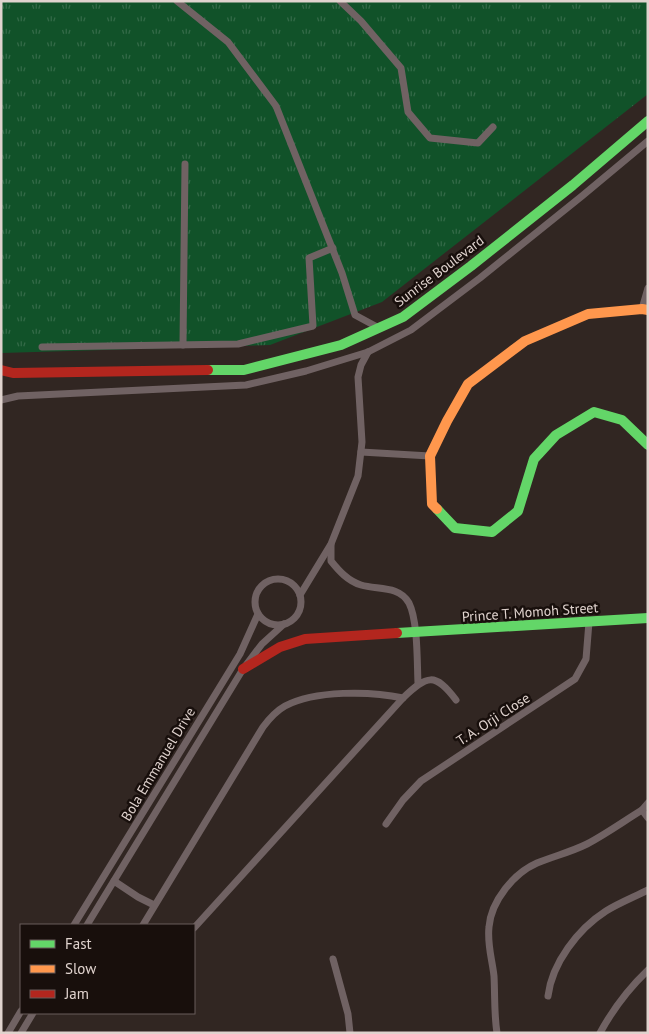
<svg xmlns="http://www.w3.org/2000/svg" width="649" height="1034" viewBox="0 0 649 1034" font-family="'PT Sans',sans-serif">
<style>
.grass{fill:url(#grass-tufts)}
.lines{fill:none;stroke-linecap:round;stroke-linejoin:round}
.street{stroke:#706263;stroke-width:7}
.fast{stroke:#63d668;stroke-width:10}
.slow{stroke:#ff974d;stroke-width:10}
.jam{stroke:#b3261e;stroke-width:10}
.labels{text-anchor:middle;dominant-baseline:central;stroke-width:5;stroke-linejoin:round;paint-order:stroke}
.street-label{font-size:14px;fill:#e0d3ce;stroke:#180f0c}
</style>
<defs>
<pattern id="grass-tufts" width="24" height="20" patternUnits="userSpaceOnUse" patternTransform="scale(1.25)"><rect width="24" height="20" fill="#115229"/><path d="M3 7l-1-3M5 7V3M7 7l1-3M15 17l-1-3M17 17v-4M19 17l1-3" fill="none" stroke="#336a47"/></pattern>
</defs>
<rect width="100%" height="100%" fill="#312622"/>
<path class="grass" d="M1,1h647v93l-266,208 -112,43 -269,8z"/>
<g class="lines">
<g class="street">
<path d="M177,1l51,41 48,64 66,167 13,42 24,13"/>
<path d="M340,1l21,20 40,47 7,44 22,26 48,5 15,-16"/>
<path d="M642,309l6,-21"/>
<path d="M183,345l2,-181"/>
<path d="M42,347l196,-3 75,-18 -4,-68 24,-10"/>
<path d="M1,400l17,-4 228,-11 60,-14 62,-19 43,-22 69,-52 102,-82 66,-55"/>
<path d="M361,452l69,4"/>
<path d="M331,545v16c8,10 17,20 30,24 16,5 38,0 48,18 9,18 8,59 9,80"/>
<circle cx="278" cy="602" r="23"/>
<path d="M300,595l31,-51 27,-68 4,-34 -4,-65 3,-12 7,-13"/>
<path d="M642,810l6,8"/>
<path d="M386,824l17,-24 18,-19 154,-102 11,-20 3,-37"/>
<path d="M114,881l24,16 16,8"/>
<path d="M74,925l166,-271 18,-40"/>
<path d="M87,925l156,-256 19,-25 22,-20"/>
<path d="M143,925l120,-198c6,-8 13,-16 22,-21 30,-16 86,-15 118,-8"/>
<path d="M194,928l209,-230c24,-23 32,-26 53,2"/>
<path d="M333,959l15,55 2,19"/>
<path d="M548,996c4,-33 30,-67 58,-85 13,-8 28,-14 42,-21"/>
<path d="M8,1033l13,-22"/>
<path d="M21,1033l12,-20"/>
<path d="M497,1033c-3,-19 -2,-38 -3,-57 -2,-17 -7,-32 -5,-49 2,-26 25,-54 48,-64 17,-7 34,-11 50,-19 19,-10 37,-23 55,-34l6,-7"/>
<path d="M600,1033c13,-24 28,-44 48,-63"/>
</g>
<g class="fast">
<path d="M208,370h36l97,-25 62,-28 68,-51 102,-81 75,-64"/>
<path d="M437,509l18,19 37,4 26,-21 16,-52 22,-24 38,-23 28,8 26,25"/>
<path d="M397,633l251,-15"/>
</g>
<path class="slow" d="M437,509l-5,-5 -2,-48 17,-35 21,-37 57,-43 63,-27 54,-5 6,1"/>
<g class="jam">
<path d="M1,370l12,3 195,-3"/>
<path d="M243,669l37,-22 25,-8 92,-6"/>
</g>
</g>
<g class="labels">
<g class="street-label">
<text transform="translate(439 271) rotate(-37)">Sunrise Boulevard</text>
<text transform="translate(530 612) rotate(-4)">Prince T. Momoh Street</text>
<text transform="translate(493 719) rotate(-33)">T. A. Orji Close</text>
<text transform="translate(158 764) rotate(-59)">Bola Emmanuel Drive</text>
</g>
</g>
<rect width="649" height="1034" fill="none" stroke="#e0d3ce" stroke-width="5"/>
<rect x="20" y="924" width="175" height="90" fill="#180f0c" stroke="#685d5a"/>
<rect x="30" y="940" width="25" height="8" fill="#63d668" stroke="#685d5a"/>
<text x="65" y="949" font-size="15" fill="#e0d3ce">Fast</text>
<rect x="30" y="965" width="25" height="8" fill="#ff974d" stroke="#685d5a"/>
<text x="65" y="974" font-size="15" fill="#e0d3ce">Slow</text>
<rect x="30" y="990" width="25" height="8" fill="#b3261e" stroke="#685d5a"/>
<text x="65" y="999" font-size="15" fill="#e0d3ce">Jam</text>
</svg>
